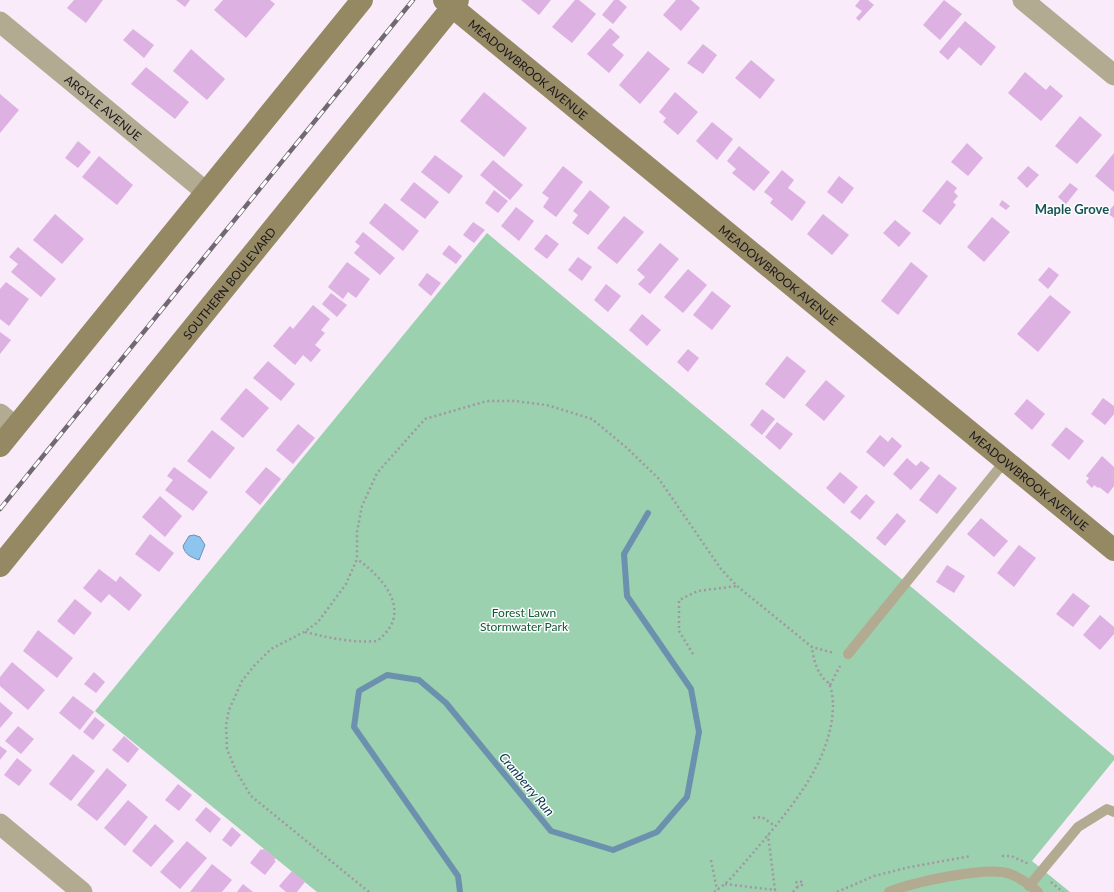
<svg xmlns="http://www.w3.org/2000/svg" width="1114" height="892" viewBox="0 0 1114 892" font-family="Lato,sans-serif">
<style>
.green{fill:#9bd1af}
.water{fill:#8ec5ee;stroke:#6c91af}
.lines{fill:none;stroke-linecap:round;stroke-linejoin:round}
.stream{stroke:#6c91af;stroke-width:6}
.building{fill:#ddb1e1}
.path{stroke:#a197a2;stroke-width:2.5;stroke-dasharray:2 3;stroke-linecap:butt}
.lane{stroke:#b2ab91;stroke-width:10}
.street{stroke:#b2ab91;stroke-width:21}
.secondary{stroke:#948963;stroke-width:22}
.rail-casing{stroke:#716872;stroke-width:4.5}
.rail{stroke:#fdfdfd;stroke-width:3;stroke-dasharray:9;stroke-linecap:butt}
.labels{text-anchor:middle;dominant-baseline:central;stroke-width:3;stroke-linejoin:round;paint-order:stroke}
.street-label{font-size:12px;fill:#1c171d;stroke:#fdfdfd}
.park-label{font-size:12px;fill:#105734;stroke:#fdfdfd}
.neighbourhood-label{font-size:13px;font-weight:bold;fill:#165355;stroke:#fdfdfd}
.water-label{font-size:13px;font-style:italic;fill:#06334e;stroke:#fdfdfd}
</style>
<rect width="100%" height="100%" fill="#f9ebfa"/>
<path class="green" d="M487,233l627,523v4l-82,101 38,31h-753l-222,-181z"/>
<path class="water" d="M194,535l6,2 5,8 -6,15c-8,-3 -14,-5 -16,-14l6,-10z"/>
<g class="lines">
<path class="stream" d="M460,892l-2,-16 -104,-149 5,-36 28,-16 32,5 27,23 105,128 62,19 44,-18 30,-35 12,-65 -8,-43 -64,-93 -3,-42 24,-41"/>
</g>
<g class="building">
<path d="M74,0h29l-17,23 -19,-15z"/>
<path d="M176,0h14l-5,7z"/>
<path d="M223,0h47l5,4 -29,34 -32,-28z"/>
<path d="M521,0h30l-12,15z"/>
<path d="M575,0h4l17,14 -24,29 -20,-16z"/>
<path d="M614,0h5l8,7 -14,17 -11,-9z"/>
<path d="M676,0h15l9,8 -19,23 -18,-16z"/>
<path d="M860,0h8l6,5 -15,16 -3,-3 6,-7 -7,-5z"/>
<path d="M944,0l18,14 -22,26 -17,-15z"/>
<path d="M965,21l31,26 -15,19 -22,-19 -11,13 -9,-8z"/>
<path d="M610,28l10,9 -8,8 12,10 -15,18 -22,-19z"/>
<path d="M133,29l21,16 -10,13 -21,-18z"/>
<path d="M703,44l14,11 -14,19 -16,-11z"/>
<path d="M191,49l34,30 -18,21 -34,-29z"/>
<path d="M648,51l22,18 -30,35 -21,-19z"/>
<path d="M751,60l24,20 -15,19 -25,-21z"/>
<path d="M146,67l43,35 -14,17 -44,-35z"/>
<path d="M1025,72l21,18 4,-5 13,11 -22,25 -33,-28z"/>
<path d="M484,92l43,36 -23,29 -44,-36z"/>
<path d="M675,92l23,20 -20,23 -15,-13 3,-4 -7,-6z"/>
<path d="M0,94l19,16 -19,23z"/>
<path d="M1080,116l22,19 -25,29 -22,-18z"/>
<path d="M712,122l21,17 -16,21 -21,-19z"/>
<path d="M78,141l13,11 -13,16 -13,-10z"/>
<path d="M967,143l16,15 -15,18 -17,-14z"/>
<path d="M739,146l31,26 -16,19 -22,-18 4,-4 -9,-8z"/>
<path d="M1114,153v39l-19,-16z"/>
<path d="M435,155l28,21 -14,18 -28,-22z"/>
<path d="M99,156l34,29 -16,20 -35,-28z"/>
<path d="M493,160l30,25 -13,15 -30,-25z"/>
<path d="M563,166l20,16 -27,35 -13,-10 6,-9 -7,-5z"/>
<path d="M1028,166l11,9 -12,13 -10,-10z"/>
<path d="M782,170l12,10 -6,8 18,14 -14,19 -22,-18 3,-4 -9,-7z"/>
<path d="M839,176l15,12 -12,16 -15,-12z"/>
<path d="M947,180l10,8 -3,4 4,4 -5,6 3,3 -16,20 -18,-14z"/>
<path d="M414,182l25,20 -14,17 -25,-19z"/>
<path d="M1070,183l8,6 -12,15 -8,-7z"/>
<path d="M494,190l14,11 -10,12 -13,-10z"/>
<path d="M590,190l20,17 -22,28 -16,-12 6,-8 -5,-4z"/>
<path d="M1002,200l8,6 -4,4 -7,-5z"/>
<path d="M385,203l34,28 -16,20 -34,-28z"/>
<path d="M1114,205v13l-7,-5z"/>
<path d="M516,207l18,14 -15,20 -18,-15z"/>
<path d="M55,214l29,25 -22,25 -29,-24z"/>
<path d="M823,214l26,21 -17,20 -25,-21z"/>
<path d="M624,216l20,16 -27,32 -20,-16z"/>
<path d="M992,217l18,15 -26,30 -17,-15z"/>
<path d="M895,220l16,13 -12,14 -16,-14z"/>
<path d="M473,222l12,8 -11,13 -11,-8z"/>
<path d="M363,232l32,26 -15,17 -26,-22 6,-7 -5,-4z"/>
<path d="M546,234l13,10 -12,15 -13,-10z"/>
<path d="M660,243l19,16 -29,35 -12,-10 7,-7 -8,-7z"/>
<path d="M449,245l13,11 -6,8 -14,-10z"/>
<path d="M18,247l38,32 -15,18 -30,-25 7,-8 -9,-7z"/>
<path d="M578,257l14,10 -10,14 -14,-11z"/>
<path d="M347,262l23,17 -14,19 -8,-6 -5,7 -15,-12z"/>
<path d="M911,262l17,14 -30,39 -17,-14z"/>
<path d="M1049,267l10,8 -11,14 -10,-9z"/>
<path d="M688,269l19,16 -24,28 -19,-16z"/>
<path d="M427,273l14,10 -10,13 -13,-11z"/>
<path d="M6,282l23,17 -20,27 -9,-7v-30z"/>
<path d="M606,284l15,12 -13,16 -14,-12z"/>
<path d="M712,291l19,15 -19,24 -19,-15z"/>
<path d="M331,293l16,12 -10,12 -15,-13z"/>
<path d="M1050,295l21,17 -33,40 -21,-18z"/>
<path d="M313,305l17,14 -9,11 4,3 -10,12 6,5 -10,12 -8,-7 -8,10 -22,-19 17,-20 3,3z"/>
<path d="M642,314l19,16 -14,16 -18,-16z"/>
<path d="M0,332l11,8 -11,14z"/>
<path d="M688,349l11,9 -11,14 -11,-10z"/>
<path d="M787,356l19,15 -22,28 -19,-15z"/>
<path d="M268,361l27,23 -14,17 -28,-23z"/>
<path d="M826,380l19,16 -21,25 -19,-16z"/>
<path d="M246,388l23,20 -26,30 -23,-19z"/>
<path d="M1103,398l11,8v8l-9,11 -14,-11z"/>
<path d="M1027,399l18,15 -13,16 -18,-16z"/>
<path d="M762,409l13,10 -13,16 -12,-10z"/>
<path d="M777,422l16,12 -13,16 -15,-13z"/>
<path d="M298,424l17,14 -22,26 -17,-14z"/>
<path d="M1066,427l18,14 -15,19 -18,-15z"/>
<path d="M212,430l23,18 -25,31 -23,-18z"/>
<path d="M880,435l8,7 4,-5 10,9 -18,21 -18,-15z"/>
<path d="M1102,456l12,11v19l-6,8 -9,-7 -1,1 -4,-3 -2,3 -6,-6 3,-4 -3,-2z"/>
<path d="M907,458l9,8 5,-5 9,7 -19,22 -18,-16z"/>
<path d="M174,467l34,25 -15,19 -28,-21 8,-10 -6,-4z"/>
<path d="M266,467l15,12 -21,26 -15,-13z"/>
<path d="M840,472l18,15 -14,17 -18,-16z"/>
<path d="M939,474l18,14 -20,26 -18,-14z"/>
<path d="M866,494l9,8 -15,18 -10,-8z"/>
<path d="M160,496l22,20 -17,21 -23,-20z"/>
<path d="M897,513l9,8 -21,25 -9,-8z"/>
<path d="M981,518l27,23 -14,16 -27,-23z"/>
<path d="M150,534l24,19 -15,19 -24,-18z"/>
<path d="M1019,545l17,13 -22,29 -17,-14z"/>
<path d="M947,565l18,11 -11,17 -18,-11z"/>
<path d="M99,569l17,13 4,-6 22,19 -13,16 -20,-17 -8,9 -18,-15z"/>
<path d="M1073,593l17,13 -17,21 -17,-13z"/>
<path d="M75,599l17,14 -18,22 -17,-14z"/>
<path d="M1100,615l14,12v7l-14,16 -17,-15z"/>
<path d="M38,630l35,28 -16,20 -34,-27z"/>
<path d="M12,662l33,28 -17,20 -28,-24v-9z"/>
<path d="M94,672l11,10 -9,11 -12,-9z"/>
<path d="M73,696l21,16 -14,18 -21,-17z"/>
<path d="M0,702l13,11 -13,15z"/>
<path d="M95,717l10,8 -12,15 -10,-8z"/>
<path d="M18,726l16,13 -13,15 -16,-13z"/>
<path d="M124,736l15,13 -11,14 -16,-13z"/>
<path d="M0,746l7,5 -7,9z"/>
<path d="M73,754l22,17 -24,30 -22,-17z"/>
<path d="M17,758l15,12 -13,16 -15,-11z"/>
<path d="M107,768l20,17 -30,36 -20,-16z"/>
<path d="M178,784l14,11 -13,16 -14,-11z"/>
<path d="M128,800l20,17 -23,29 -21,-18z"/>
<path d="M206,807l15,12 -11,14 -15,-13z"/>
<path d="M155,824l19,17 -23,26 -19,-16z"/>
<path d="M232,827l9,8 -10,12 -9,-7z"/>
<path d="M187,841l20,17 -27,31 -20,-17z"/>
<path d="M261,849l1,1 2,-1 12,9 -2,2 2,1 -11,14 -15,-12z"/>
<path d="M212,864l20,16 -10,12h-32z"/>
<path d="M292,871l13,11 -8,10h-11l-7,-6z"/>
<path d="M243,884l10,8h-16z"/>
</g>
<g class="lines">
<g class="path">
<path d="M305,632c25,6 47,11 72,9 4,-3 8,-7 11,-11 20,-27 -11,-57 -31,-71"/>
<path d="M693,654l-14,-23v-31l19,-9 39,-5"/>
<path d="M830,685l10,-19"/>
<path d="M753,818l9,-1 13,9"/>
<path d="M1002,856h9l18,8"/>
<path d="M711,860l6,30"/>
<circle cx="799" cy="884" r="3"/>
<path d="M1051,882l12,10"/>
<path d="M725,884l50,6 -7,-55"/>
<path d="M369,892l-118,-96 -15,-25 -9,-22 -1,-24 3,-15 13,-29 12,-15 17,-17 33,-17 14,-10 28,-38 11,-25v-27l5,-26 15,-33 48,-54 62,-18h28l32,4 45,14 35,29 32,31 62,90 16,17 75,61 22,6"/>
<path d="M714,892c15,-9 27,-26 39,-39 35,-42 79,-90 80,-148 0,-5 -1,-16 -4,-21 -1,-2 -4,-4 -6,-6 -7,-9 -10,-21 -11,-31"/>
<path d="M793,892l4,-5"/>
<path d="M837,892l37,-16 36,-9 61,-11"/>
</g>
<g class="lane">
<path d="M848,654l157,-193"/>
<path d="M1029,886l49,-59 29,-18 7,3"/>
<path d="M889,892c22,-9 99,-27 121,-18 9,3 20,11 28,18"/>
</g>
<g class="street">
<path d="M1023,0l91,75"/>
<path id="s1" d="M0,22l206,170"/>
<path d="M0,414l15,13"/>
<path d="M0,824l82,68"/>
</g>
<g class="secondary">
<path id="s2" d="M444,0l670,550"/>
<path d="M0,446l362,-446"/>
<path id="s3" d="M0,566l458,-566"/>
</g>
<g class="rail-casing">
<path id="rail" d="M0,509l413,-509"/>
</g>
<use href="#rail" class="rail"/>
</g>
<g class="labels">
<g class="street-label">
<text stroke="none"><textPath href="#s2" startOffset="109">MEADOWBROOK AVENUE</textPath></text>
<text stroke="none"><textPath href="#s1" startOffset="134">ARGYLE AVENUE</textPath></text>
<text stroke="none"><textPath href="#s2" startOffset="433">MEADOWBROOK AVENUE</textPath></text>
<text stroke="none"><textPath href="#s3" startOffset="364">SOUTHERN BOULEVARD</textPath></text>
<text stroke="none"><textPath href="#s2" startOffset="757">MEADOWBROOK AVENUE</textPath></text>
</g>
<g class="park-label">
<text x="524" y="612">Forest Lawn<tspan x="524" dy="14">Stormwater Park</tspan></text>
</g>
<g class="neighbourhood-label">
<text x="1072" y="209">Maple Grove</text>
</g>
<g class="water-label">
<text transform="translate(527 784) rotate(50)">Cranberry Run</text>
</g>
</g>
</svg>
